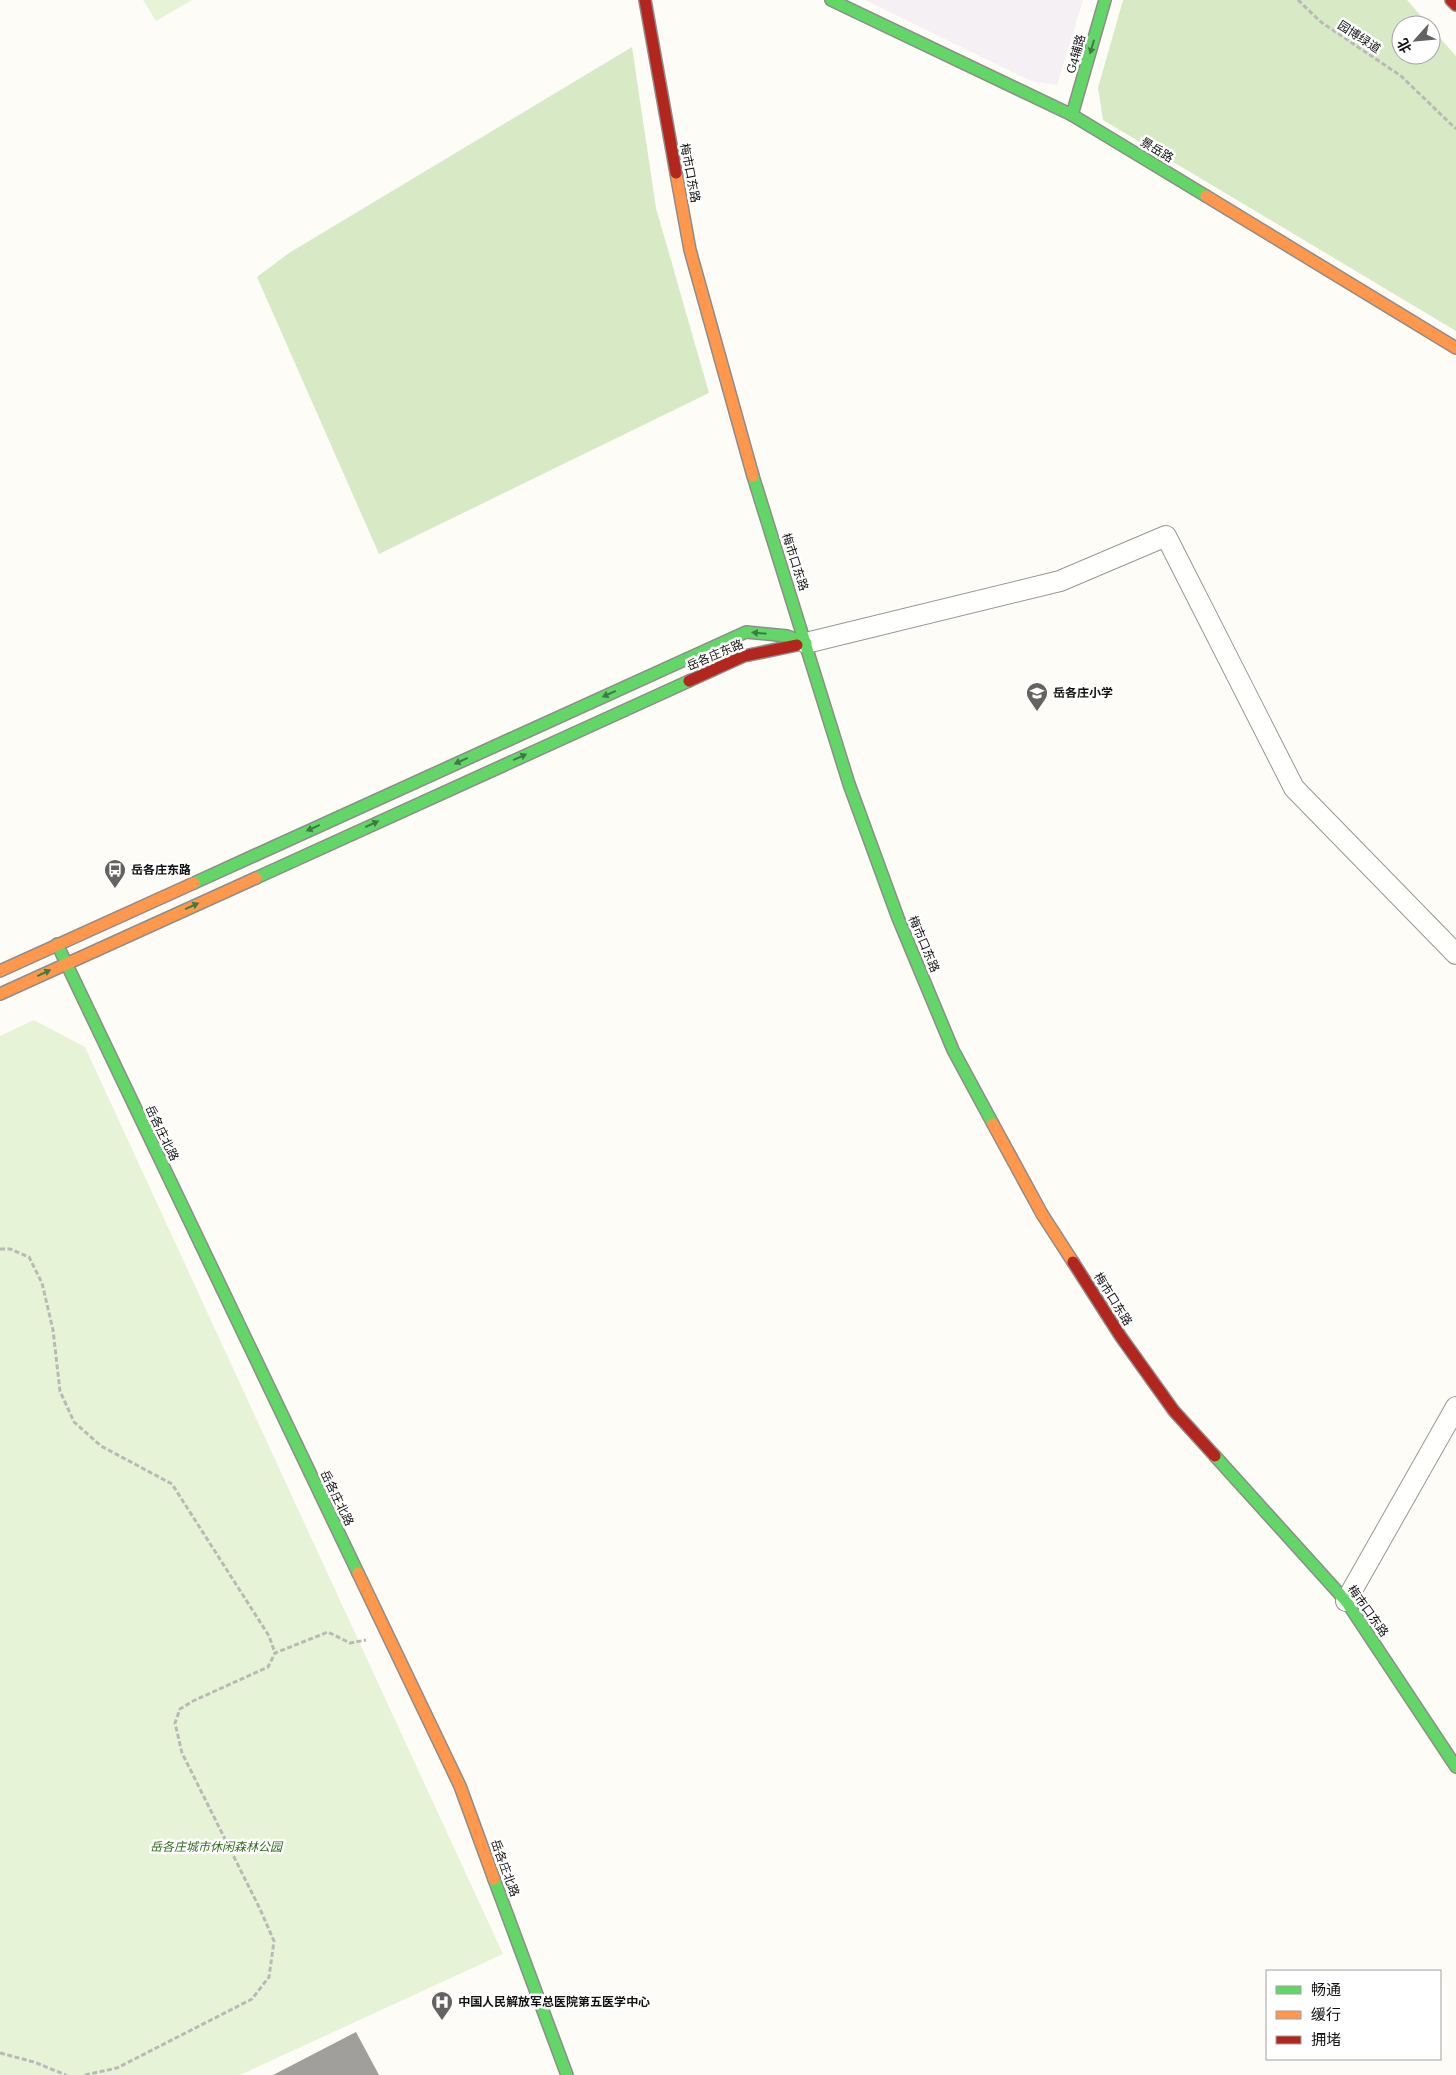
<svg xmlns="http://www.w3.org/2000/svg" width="1456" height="2075" viewBox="0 0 1456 2075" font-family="'Roboto Serif','Noto Sans SC',serif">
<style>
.industrial{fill:#f5f0f3}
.green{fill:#e7f3d7}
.forest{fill:#d8eac5}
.building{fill:#a19f9c}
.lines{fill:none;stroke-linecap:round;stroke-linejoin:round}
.street-casing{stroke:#979795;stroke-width:22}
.fast-casing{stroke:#8e8d8b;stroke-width:14}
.slow-casing{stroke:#8e8d8b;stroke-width:14}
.jam-casing{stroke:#8e8d8b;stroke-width:14}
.path{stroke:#b9b9b8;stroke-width:3;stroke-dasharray:5 2.5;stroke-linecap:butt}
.street{stroke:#fffffe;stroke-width:20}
.fast{stroke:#63d668;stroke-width:11}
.slow{stroke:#ff974d;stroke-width:11}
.jam{stroke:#b3261e;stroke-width:11}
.oneway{fill:#3e7d41}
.labels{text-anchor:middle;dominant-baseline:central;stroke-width:5;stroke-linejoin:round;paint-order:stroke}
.street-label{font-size:12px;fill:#111;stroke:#fff}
.poi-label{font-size:12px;font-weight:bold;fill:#111;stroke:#fff;text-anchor:start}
.park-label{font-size:12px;font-style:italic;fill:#2f6b1f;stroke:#fff}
</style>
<rect width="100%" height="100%" fill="#fdfcf7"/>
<path class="industrial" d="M865,0h218l-26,85 -26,-4z"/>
<g class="green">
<path d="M143,0h49l-36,21z"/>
<path d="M34,1020l51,27 418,907 -263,121h-240v-1039z"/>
</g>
<g class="forest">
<path d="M1123,0h284l22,25h-28v30h30v-27l25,28v275l-353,-211 -5,-32z"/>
<path d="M632,47l24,161 53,185 -330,161 -122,-277 32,-24z"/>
</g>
<path class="building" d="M356,2032l23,43h-106z"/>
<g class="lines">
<g class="street-casing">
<g id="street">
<path d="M806,643l254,-62 106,-45 128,252 162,166"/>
<path d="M1346,1601l110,-194"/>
</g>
</g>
<g class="fast-casing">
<g id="fast">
<path d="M831,0l241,115 134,81"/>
<path d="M1072,115l33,-115"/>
<path d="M753,476l96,308 49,134 55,132 40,74"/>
<path d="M256,878l433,-197"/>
<path d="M194,883l552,-251 41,4 19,7"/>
<path d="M57,944l301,629"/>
<path d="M1215,1456l131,145 110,166"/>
<path d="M494,1879l73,196"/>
</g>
</g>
<g class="slow-casing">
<g id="slow">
<path d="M676,173l14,77 63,226"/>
<path d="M1206,196l250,152"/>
<path d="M0,971l194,-88"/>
<path d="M0,994l256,-116"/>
<path d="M993,1124l49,90 31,48"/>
<path d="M358,1573l102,213 34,93"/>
</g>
</g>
<g class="jam-casing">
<g id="jam">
<path d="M645,0l31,173"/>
<path d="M1451,0l5,5"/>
<path d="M689,681l55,-25 53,-11"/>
<path d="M1073,1262l48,75 53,74 41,45"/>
</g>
</g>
<g class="path">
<path d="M1298,0l23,22 80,54 55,53"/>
<path d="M0,1249h10l19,8 13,26 11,47 7,61 14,31 27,24 71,38 97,152 6,17"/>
<path d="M0,2053l34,9 32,13"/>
<path d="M85,2075l32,-7 135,-69 17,-22 5,-36 -14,-32 -78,-156 -7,-30 5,-14 13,-8 75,-34 7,-14 53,-21 22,11 16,-3"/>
</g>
<use href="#street" class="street"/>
<use href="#fast" class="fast"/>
<use href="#slow" class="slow"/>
<use href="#jam" class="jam"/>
</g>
<defs><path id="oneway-solid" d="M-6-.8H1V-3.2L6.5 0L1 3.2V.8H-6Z" transform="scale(1.25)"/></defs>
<g class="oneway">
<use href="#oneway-solid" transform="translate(1092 47) rotate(106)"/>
<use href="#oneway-solid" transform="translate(759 633) rotate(-175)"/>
<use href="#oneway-solid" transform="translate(609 694) rotate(156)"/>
<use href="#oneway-solid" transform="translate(520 757) rotate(-24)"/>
<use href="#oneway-solid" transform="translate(461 761) rotate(156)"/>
<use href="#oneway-solid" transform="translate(372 824) rotate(-24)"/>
<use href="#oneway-solid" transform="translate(313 828) rotate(156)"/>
<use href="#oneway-solid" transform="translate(192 906) rotate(-24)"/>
<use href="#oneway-solid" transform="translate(44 973) rotate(-25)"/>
</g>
<defs>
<g id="school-pin" transform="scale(1.125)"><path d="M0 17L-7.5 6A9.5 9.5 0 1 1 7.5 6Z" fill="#646362" stroke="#fff"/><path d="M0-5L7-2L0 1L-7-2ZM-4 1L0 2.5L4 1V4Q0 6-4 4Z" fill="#fff"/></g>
<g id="bus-pin" transform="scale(1.125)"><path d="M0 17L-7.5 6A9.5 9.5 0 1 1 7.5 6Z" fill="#646362" stroke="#fff"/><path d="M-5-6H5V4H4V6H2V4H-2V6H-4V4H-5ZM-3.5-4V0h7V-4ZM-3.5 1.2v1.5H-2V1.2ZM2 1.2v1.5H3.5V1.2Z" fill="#fff"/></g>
<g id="hospital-pin" transform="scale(1.125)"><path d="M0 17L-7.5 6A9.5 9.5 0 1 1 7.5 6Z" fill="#646362" stroke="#fff"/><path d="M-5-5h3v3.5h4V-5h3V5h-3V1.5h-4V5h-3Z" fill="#fff"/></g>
</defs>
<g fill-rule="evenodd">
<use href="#school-pin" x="1037" y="693"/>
<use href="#bus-pin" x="115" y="870"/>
<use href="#hospital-pin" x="442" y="2002"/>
</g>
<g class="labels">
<g class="street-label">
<text transform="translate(1359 37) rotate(33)">园博绿道</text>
<text transform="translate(1076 54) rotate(-74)">G4辅路</text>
<text transform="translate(1157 150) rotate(31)">景岳路</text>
<text transform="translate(690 173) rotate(79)">梅市口东路</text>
<text transform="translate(795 562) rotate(72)">梅市口东路</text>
<text transform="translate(715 655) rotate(-23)">岳各庄东路</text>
<text transform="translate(924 944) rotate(67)">梅市口东路</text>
<text transform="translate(162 1133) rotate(64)">岳各庄北路</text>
<text transform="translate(1113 1299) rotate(58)">梅市口东路</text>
<text transform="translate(337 1498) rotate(64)">岳各庄北路</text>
<text transform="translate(1368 1611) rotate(54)">梅市口东路</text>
<text transform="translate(505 1868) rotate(70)">岳各庄北路</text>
</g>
<g class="poi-label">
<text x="1053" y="693">岳各庄小学</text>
<text x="131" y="870">岳各庄东路</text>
<text x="458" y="2002">中国人民解放军总医院第五医学中心</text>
</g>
<g class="park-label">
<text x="216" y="1847">岳各庄城市休闲森林公园</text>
</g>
</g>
<rect x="1266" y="1970" width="175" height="90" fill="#ffffff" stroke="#a0a0a0"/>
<rect x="1276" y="1986" width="25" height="8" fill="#63d668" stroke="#a0a0a0"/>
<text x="1311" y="1995" font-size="15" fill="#111111">畅通</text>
<rect x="1276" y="2011" width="25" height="8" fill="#ff974d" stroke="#a0a0a0"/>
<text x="1311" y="2020" font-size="15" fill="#111111">缓行</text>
<rect x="1276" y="2036" width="25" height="8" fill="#b3261e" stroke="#a0a0a0"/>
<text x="1311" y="2045" font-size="15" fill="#111111">拥堵</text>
<g transform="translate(1416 40) rotate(243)"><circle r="24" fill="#ffffff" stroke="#a0a0a0"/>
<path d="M0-4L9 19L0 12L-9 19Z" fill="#646362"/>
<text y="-8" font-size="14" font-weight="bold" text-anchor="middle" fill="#111111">北</text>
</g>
</svg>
